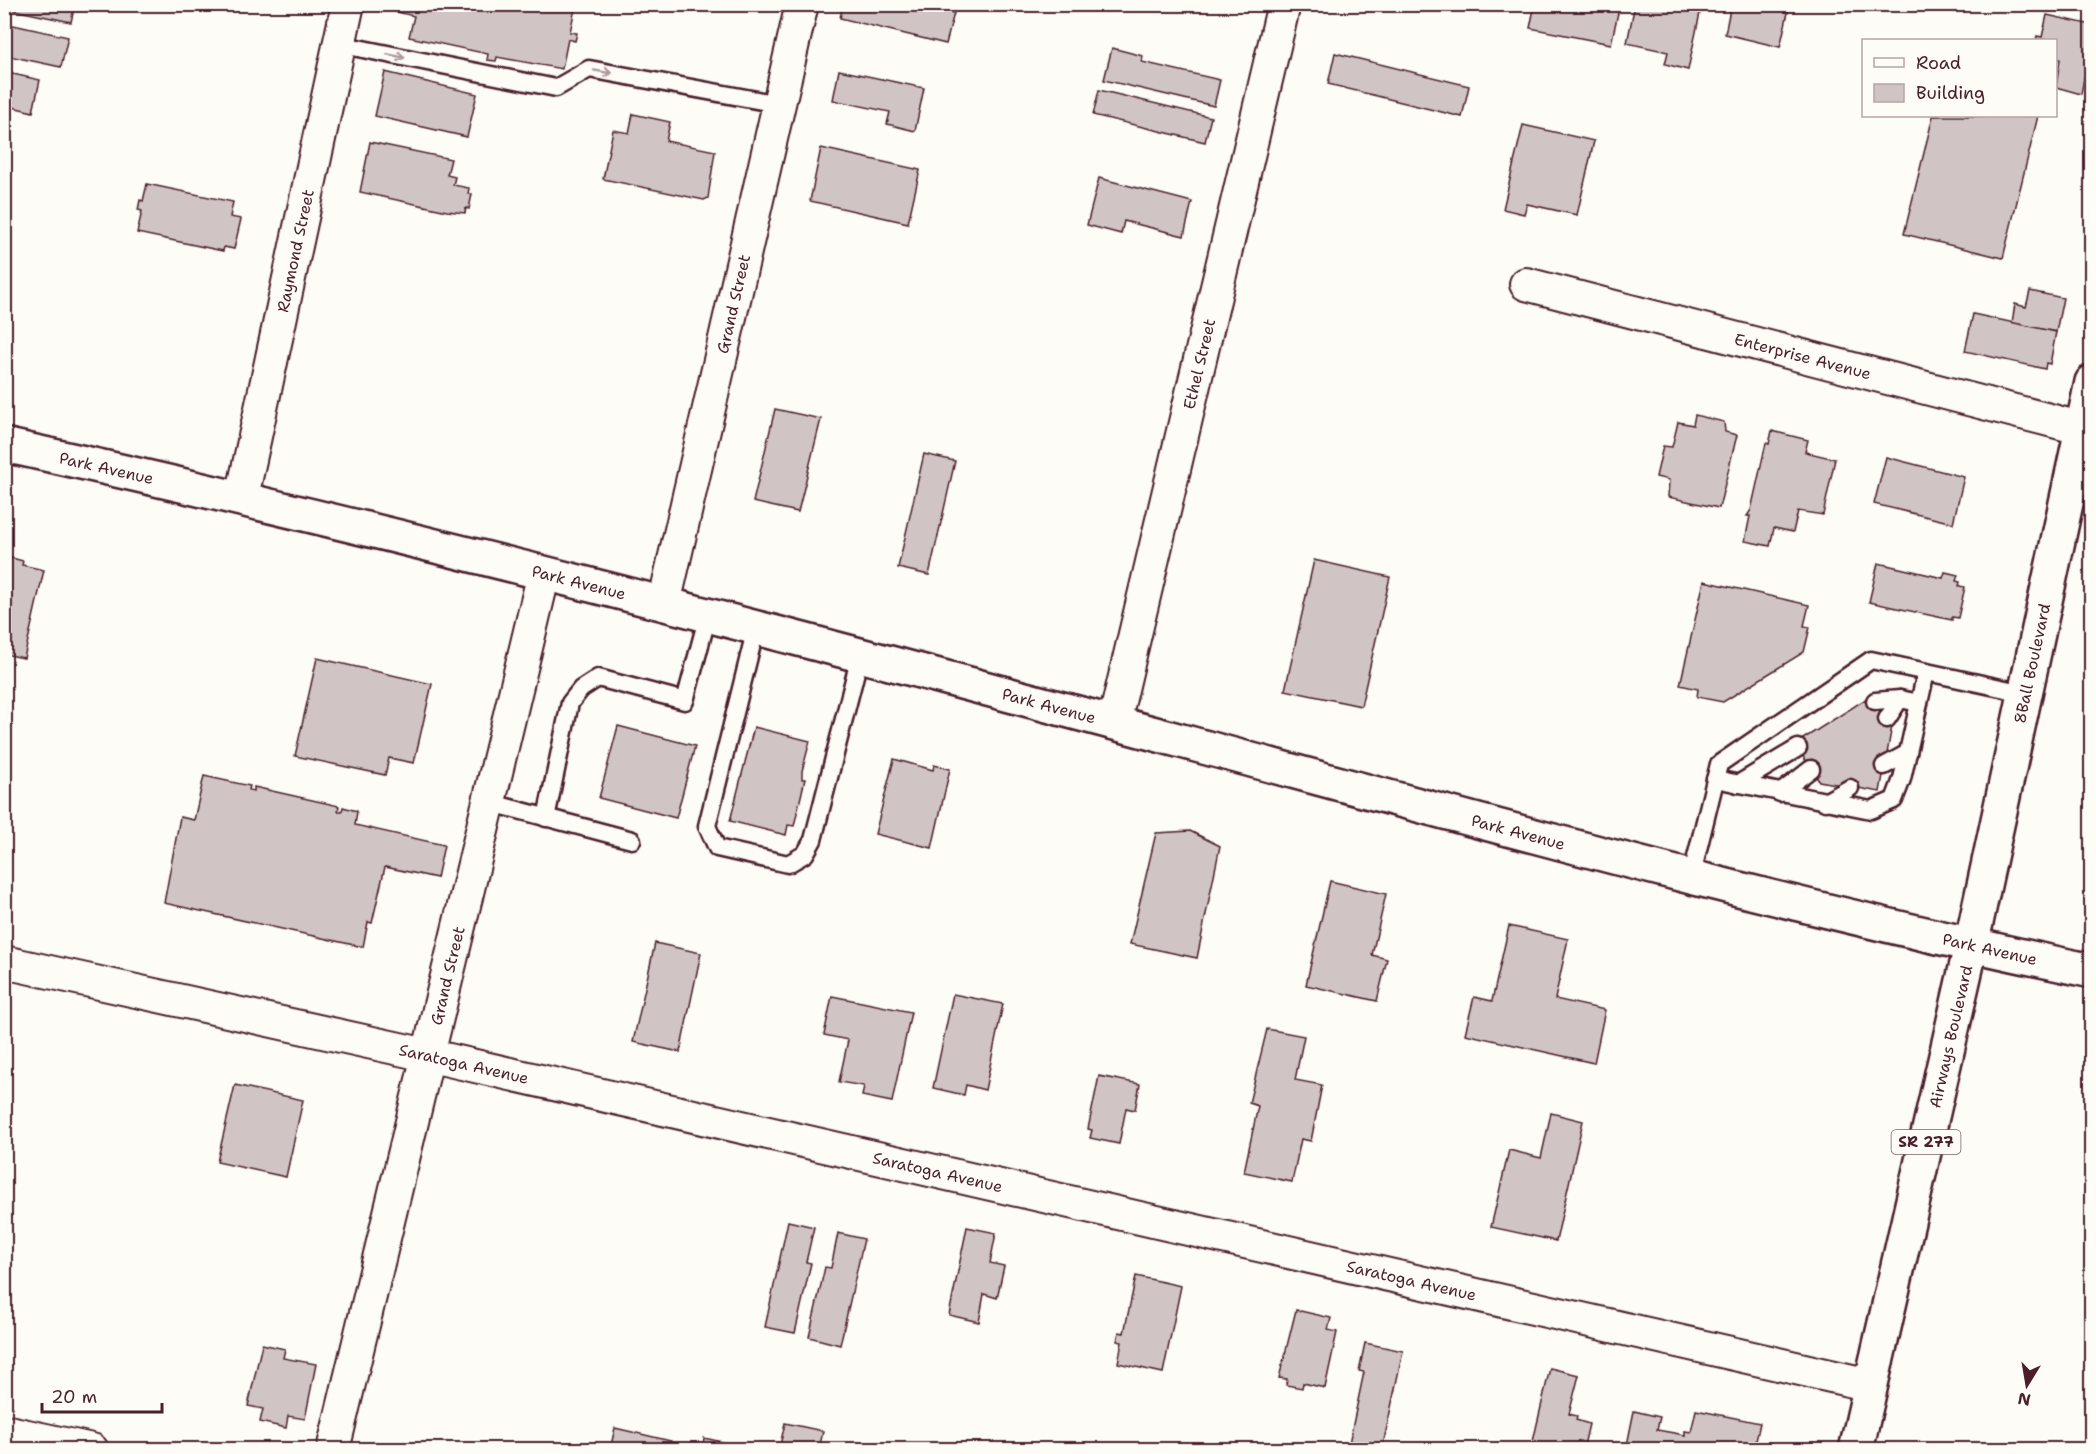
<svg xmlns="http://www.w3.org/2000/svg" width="2096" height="1454" viewBox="0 0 2096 1454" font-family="'Shantell Sans',sans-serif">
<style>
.building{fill:#d0c5c4;stroke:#4a1f2b;stroke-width:1.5}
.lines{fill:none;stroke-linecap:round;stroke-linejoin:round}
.service-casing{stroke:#4a1f2b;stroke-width:21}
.minor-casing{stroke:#4a1f2b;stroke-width:36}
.secondary-casing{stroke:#4a1f2b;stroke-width:38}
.primary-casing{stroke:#4a1f2b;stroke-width:38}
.service{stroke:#fdfcf7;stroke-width:16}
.minor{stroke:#fdfcf7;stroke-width:32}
.secondary{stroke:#fdfcf7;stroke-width:33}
.primary{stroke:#fdfcf7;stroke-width:33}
.oneway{stroke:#ac999b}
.labels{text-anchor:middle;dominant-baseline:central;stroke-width:5;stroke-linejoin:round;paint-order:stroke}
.shield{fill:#fdfcf7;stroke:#806168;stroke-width:1.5}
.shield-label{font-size:15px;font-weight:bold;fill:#4a1f2b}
.street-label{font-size:16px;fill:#4a1f2b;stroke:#fdfcf7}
</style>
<rect width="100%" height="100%" fill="#fdfcf7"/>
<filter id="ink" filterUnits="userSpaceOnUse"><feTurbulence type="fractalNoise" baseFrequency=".0167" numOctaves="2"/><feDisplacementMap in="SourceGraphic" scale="12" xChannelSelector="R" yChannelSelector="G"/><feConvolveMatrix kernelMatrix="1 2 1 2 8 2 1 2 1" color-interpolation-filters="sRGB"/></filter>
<g filter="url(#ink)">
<g class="building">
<path d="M4,4h71l-4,18 -67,-14z"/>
<path d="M389,4h187l-6,28 7,1 -2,8 -7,-2 -6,30 -65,-12 -1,4 -9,-1 1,-6 -79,-17 5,-21 -26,-6z"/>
<path d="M843,4h78l33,9 -8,31 -106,-26z"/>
<path d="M1535,4h85l-9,40 -81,-16z"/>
<path d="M1635,4h52l14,4 -13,62 -23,-6 3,-12 -41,-9z"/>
<path d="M1731,4h59l-10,43 -55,-13z"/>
<path d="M2047,15l45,10v23l-4,15 4,1v10l-7,-1 -4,21 -25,-7 4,-28 -4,-1v-18h-20l1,-4 5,1z"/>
<path d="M4,23l64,14 -7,30 -57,-12z"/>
<path d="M1112,48l31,8 -1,6 78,18 -6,26 -110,-26z"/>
<path d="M1335,53l134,33 -7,31 -134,-33z"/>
<path d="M839,70l85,18 -9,43 -28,-7 3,-12 -57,-12z"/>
<path d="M4,72l36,8 -7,32 -29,-7z"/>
<path d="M385,72l92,22 -10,43 -92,-21z"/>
<path d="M1099,90l112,27 -6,25 -112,-27z"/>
<path d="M633,114l37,8 -4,19 49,10 -7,47 -4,2 -101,-21 10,-49 16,3z"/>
<path d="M1933,116h105l-35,142 -99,-24z"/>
<path d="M1523,125l71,16 -17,74 -50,-11 -3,10 -21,-5z"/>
<path d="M370,142l81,17 -4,16 8,2 -2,8 16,3 -1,6h4l-3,15 -3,-1 -1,5 -18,-2 -87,-19z"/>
<path d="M821,148l99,22 -12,53 -98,-22z"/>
<path d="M1099,178l93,24 -8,34 -60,-15 -3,13 -34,-9z"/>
<path d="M147,184l86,18 -3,15 11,2 -7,30 -10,-2 -1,4 -86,-18 5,-22 -4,-1 2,-10 3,1z"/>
<path d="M2030,291l33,7 -7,34 -44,-9 3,-19 11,3z"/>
<path d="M1973,314l83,18 -6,32 -4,-1 -1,6 -80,-18z"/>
<path d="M775,409l46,10 -23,93 -45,-10z"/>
<path d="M1695,415l29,7 1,10 12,3 -18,73 -51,-11 1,-17 -13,-3 7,-31 9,1 6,-25 15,3z"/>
<path d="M1772,431l36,9 -3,12 30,7 -12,56 -25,-4 -5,21 -19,-4 -4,18 -25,-5 5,-25h-3l4,-6 15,-67 3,1z"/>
<path d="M924,454l31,7 -26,114 -31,-7z"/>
<path d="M1886,457l78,20 -11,46 -79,-19z"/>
<path d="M8,557l15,4 -1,4 22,5 -20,88 -20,-4v-92z"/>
<path d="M1314,560l76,17 -29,129 -76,-16z"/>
<path d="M1878,563l65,15 2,-6 13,3 -2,6 4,1 -1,4 6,1 -7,31 -6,-1v3l-83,-18z"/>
<path d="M1704,581l105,24 -5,21 6,1 -6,25 -81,50 -26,-5 1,-8 -18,-4z"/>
<path d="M317,658l115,26 -18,79 -25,-5 -4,17 -90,-19z"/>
<path d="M1872,695l20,31 -12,66 -61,-11 -24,-37z"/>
<path d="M618,726l77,20 -19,72 -77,-20z"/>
<path d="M754,727l56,14 -8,30v8h3l-11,47 -6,-1 -2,10 -56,-14z"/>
<path d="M894,759l39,11 1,-5 16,4 -18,79 -57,-14z"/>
<path d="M204,776l46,10 -1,4 5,1v-4l85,19 -1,5h4l1,-4 14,4 -2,14 89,20 -7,33 -52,-11 -13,56 -4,-1 -5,25 -199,-44 16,-86 14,3z"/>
<path d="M1190,831l30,15 -23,112 -67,-14 26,-111z"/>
<path d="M1330,881l56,13 -14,61 15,4 -10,42 -71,-16z"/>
<path d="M1509,926l59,13 -13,60 50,11 -11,53 -129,-29 9,-37 18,4z"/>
<path d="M655,943l46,10 -21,99 -47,-10z"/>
<path d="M953,994l50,10 -18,86 -19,-5 -2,10 -31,-7z"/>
<path d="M832,996l79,16 -19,90 -30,-6 2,-10 -25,-4 9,-42 -24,-5z"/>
<path d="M1267,1029l37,7 -9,44 27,5 -11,56 -10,-2 -9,43 -48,-10 14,-66 -9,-3z"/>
<path d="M1099,1076l41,8 -5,26 -9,-2 -7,36 -29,-6 2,-8 -4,-1z"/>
<path d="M235,1085l68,15 -17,77 -69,-15z"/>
<path d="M1551,1113l32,8 -27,120 -65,-14 18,-77 32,8z"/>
<path d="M788,1221l26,6 -8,35 5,1 -16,70 -30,-6z"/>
<path d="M967,1227l29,6 -6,30 14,3 -7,32 -13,-4 -5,28 -30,-7z"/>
<path d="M838,1233l26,6 -24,106 -31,-8 16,-70 6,1z"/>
<path d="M1136,1276l45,10 -18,87 -45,-10 4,-21 -5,-1 2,-9 5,1z"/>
<path d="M1296,1310l35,8 -3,12 9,2 -12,56 -22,-5 -1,5 -16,-3 1,-6 -8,-1z"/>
<path d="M1365,1343l38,8 -21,99 -34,-2 16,-76 -5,-1z"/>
<path d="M262,1344l23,5 -2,9 33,6 -11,55 -17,-3 -2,12 -26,-6 3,-13 -15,-3z"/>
<path d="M1550,1368l29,7 -10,39 8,2 -1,4 13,4 -6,26h-52z"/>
<path d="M1696,1410l64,13 -6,27 -103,-3v3h-25l8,-39 26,6 -3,13 28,5v-4l6,1z"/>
<path d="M785,1423l38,8 -4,19h-40z"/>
<path d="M615,1428l56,13 -2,9h-59z"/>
<path d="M704,1438l46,10 -1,2h-47z"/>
</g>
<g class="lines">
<g class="service-casing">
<g id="service">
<path d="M338,44l218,44 33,-19 189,35"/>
<path d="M756,628l-49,198 10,22 71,16 17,-10 8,-14 47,-184"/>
<path d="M1875,701l25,-2 19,4"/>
<path d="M1887,719l13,-20"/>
<path d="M1884,766l24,-13"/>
<path d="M1715,779l156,31 23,-10 8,-21 24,-107"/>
<path d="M1738,784l60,-36"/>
<path d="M1780,793l31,-24"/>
<path d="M488,802l144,38"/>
<path d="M1825,802l25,-14"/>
<path d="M546,818l24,-115 11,-14 17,-11 87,23 23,-86"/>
<path d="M1691,878l28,-114 152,-104 153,33"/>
</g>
</g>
<g class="minor-casing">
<g id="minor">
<path id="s1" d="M1526,284l554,144"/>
<path id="s2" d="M242,497l106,-493"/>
<path id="s3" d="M664,604l138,-600"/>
<path id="s4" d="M1114,723l170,-719"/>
<path id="s5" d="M4,962l423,93 1443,330"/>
<path d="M4,1431l88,19"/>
<path id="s6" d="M333,1450l211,-877"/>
</g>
</g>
<g class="secondary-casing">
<g id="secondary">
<path id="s7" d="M4,445c402,88 799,194 1196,301 296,80 591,162 892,225"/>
</g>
</g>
<g class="primary-casing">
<g id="primary">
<path id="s8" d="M1856,1450l115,-504 121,-564"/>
</g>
</g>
<use href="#service" class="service"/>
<use href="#minor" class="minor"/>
<use href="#secondary" class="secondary"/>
<use href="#primary" class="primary"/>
</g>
<defs><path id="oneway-shaft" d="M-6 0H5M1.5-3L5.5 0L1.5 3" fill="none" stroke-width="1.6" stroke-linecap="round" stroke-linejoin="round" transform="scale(1.5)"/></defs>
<g class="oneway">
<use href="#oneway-shaft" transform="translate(396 56) rotate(11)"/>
<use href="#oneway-shaft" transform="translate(603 72) rotate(10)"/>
</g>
</g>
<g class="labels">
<rect class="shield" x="1891.5" y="1130" width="69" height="24" rx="4.5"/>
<g class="shield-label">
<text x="1926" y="1142">SR 277</text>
</g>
<g class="street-label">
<text stroke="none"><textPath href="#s2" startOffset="252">Raymond Street</textPath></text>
<text stroke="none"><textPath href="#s3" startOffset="308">Grand Street</textPath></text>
<text stroke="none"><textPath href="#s1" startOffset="286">Enterprise Avenue</textPath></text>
<text stroke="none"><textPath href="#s4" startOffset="369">Ethel Street</textPath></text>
<text stroke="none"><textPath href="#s7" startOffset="105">Park Avenue</textPath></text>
<text stroke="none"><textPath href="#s7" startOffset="591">Park Avenue</textPath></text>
<text stroke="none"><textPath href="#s8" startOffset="806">8Ball Boulevard</textPath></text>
<text stroke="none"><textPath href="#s7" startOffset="1077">Park Avenue</textPath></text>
<text stroke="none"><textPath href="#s7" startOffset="1563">Park Avenue</textPath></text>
<text stroke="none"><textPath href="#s7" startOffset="2049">Park Avenue</textPath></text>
<text stroke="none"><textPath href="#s6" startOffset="488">Grand Street</textPath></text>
<text stroke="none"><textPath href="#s8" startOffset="424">Airways Boulevard</textPath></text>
<text stroke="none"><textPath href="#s5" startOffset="471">Saratoga Avenue</textPath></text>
<text stroke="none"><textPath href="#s5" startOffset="957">Saratoga Avenue</textPath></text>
<text stroke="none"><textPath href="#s5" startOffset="1443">Saratoga Avenue</textPath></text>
</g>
</g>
<rect width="2096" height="1454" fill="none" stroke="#fdfcf7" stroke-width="24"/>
<rect x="12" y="12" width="2072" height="1430" fill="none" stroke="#4a1f2b" stroke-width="2" filter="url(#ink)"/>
<rect x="1862" y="39" width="195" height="78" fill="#fdfcf7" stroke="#b5a4a5" stroke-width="1.5"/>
<rect x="1874" y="58" width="30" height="9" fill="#fdfcf7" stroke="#b5a4a5" stroke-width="1.5"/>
<text x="1916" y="69" font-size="18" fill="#4a1f2b">Road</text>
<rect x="1874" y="84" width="30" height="18" fill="#d0c5c4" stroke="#b5a4a5" stroke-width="1.5"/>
<text x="1916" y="99" font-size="18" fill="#4a1f2b">Building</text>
<g transform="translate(2027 1385) rotate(191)" stroke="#fdfcf7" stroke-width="4.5" paint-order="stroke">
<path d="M0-4.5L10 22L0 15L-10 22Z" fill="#4a1f2b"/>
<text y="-9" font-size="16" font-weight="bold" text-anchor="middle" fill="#4a1f2b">N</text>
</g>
<path d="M42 1403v9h120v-9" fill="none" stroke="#4a1f2b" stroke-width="3"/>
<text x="51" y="1403" font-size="18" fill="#4a1f2b" stroke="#fdfcf7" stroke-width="4.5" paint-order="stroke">20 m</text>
</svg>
